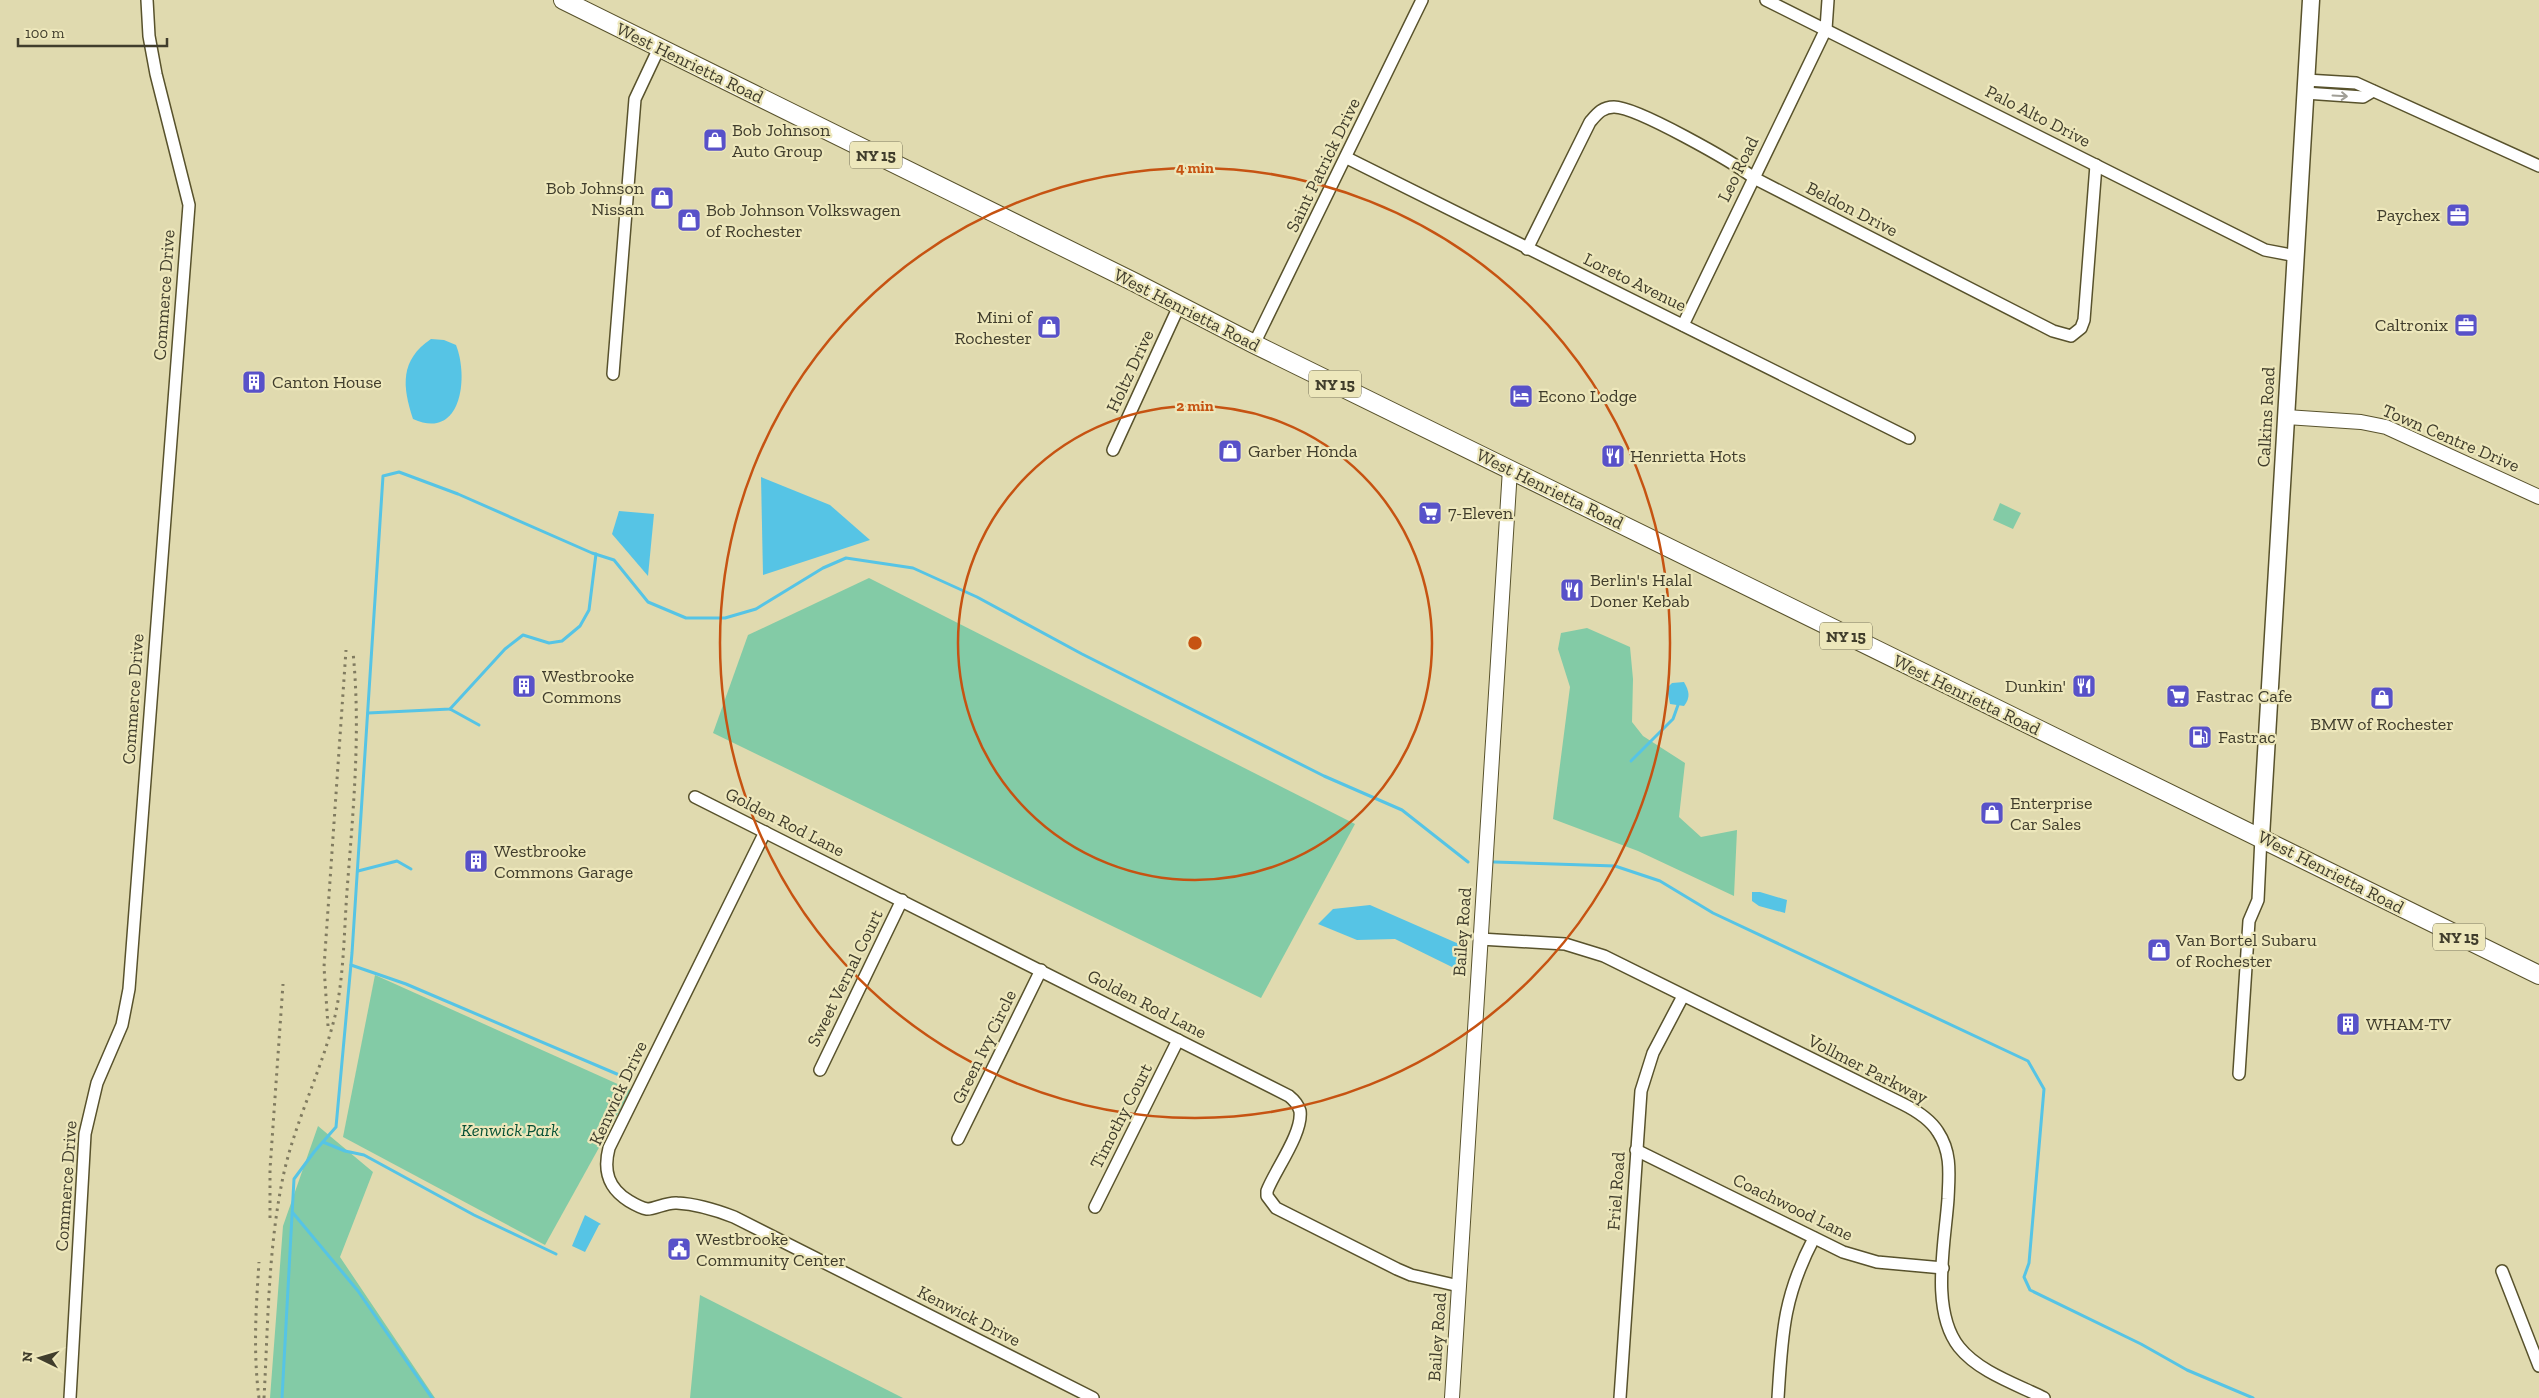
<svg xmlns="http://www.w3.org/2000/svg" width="2539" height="1398" viewBox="0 0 2539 1398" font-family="'Zilla Slab',serif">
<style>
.green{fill:#83cba6}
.water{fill:#56c4e5}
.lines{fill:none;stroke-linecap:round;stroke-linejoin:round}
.stream{stroke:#56c4e5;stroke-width:3}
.minor-casing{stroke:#58522c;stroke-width:14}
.tertiary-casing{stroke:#58522c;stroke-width:16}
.secondary-casing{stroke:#58522c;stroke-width:19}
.primary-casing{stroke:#58522c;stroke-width:20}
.minor{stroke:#fff;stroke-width:11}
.tertiary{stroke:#fff;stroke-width:14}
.secondary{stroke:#fff;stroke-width:16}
.primary{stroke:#fff;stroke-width:18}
.rail{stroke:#807b60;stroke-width:3;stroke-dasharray:2.5 5;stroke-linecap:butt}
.oneway{stroke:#a09e96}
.ring{fill:none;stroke:#c65312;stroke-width:2.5}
.labels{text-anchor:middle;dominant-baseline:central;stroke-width:4.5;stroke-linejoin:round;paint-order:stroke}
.shield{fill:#ede7bb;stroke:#747057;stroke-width:1}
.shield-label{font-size:16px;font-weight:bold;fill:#403d2c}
.street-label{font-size:18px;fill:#403d2c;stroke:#ede7bb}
.poi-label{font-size:18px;fill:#403d2c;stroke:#ede7bb;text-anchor:start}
.park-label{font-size:18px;font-style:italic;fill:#075135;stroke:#ede7bb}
.centre{fill:#c65312;stroke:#ede7bb;stroke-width:2.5}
.ring-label{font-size:15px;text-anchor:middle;font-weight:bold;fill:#c65312;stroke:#ede7bb;stroke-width:4.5;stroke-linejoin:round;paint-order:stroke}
</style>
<rect width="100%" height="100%" fill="#e0daaf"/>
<g class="green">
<path d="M2000,503l21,10 -8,16 -20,-9z"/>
<path d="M869,578l486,246 -94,174 -548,-265 35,-98z"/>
<path d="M1587,628l43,19 3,32 -1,43 11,14 42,27 -6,54 22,20 36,-7 -3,66 -96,-45 -85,-32 17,-132 -12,-38 3,-16z"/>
<path d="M375,975l256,115 -86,155 -202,-108z"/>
<path d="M318,1126l55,46 -33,85 95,141h-165l13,-172z"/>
<path d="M700,1295l203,103h-213z"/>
</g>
<g class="water">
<path d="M431,339l13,1 12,5c13,33 5,96 -43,74 -11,-33 -13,-59 18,-80z"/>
<path d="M761,477l69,28 40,35 -107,35z"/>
<path d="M619,511l35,3 -6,62 -36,-42z"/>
<path d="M1684,682c5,9 7,15 0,24l-14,-2 -3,-16 5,-5z"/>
<path d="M1752,892h8l27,8 -2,13 -26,-7 -7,-5z"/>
<path d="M1370,905l89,39 2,9 -7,15 -59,-29 -38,1 -39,-16 15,-15z"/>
<path d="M585,1215l16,9 -2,1 -14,27 -13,-6z"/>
</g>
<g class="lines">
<g class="stream">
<path d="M450,709l29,16"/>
<path d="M368,713l82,-4 55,-60 18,-14 26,8 13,-2 18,-15 9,-16 7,-56"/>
<path d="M1631,761l42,-42 5,-14"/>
<path d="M1494,862l121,4 45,15 53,32 315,148 16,28 -15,174 -5,14 6,13 111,54 46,26 66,28"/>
<path d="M358,871l39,-10 14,8"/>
<path d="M351,965l55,19 225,96"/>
<path d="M323,1142l22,9 19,4 110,60 82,39"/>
<path d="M293,1213l65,78 74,107"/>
<path d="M282,1398l12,-219 20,-27 22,-25 16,-174 31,-477 16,-4 59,22 134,59 22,7 34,42 38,16h39l31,-9 67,-41 23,-10 67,10 64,29 105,57 242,122 78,34 66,52"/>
</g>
<g class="minor-casing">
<g id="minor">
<path d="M1766,0l499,250 31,6"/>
<path d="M2306,80l50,3 183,83"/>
<path d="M2305,93l58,4 10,-6"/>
<path d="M1347,158l562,280"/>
<path d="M1527,249l63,-127c7,-8 12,-15 24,-15 23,0 119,55 140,71l299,153 18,5 10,-8 3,-8 12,-155"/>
<path d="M1683,325l143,-296 2,-29"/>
<path d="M1254,344l168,-344"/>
<path d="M613,374l22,-275 24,-51"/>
<path d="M1113,450l66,-144"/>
<path d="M695,797l594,299c5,4 9,8 11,15 3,22 -25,59 -33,80v5l9,12 121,61 14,6 48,11"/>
<path d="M765,832l-156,316c-6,23 -1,40 20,53 5,3 12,7 18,8 9,0 19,-7 30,-6 20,1 39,7 57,14l359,181"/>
<path d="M1480,939l85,5 39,12 299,148c14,7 27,15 35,28 14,21 11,43 10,67 -3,44 -18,111 11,148 20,25 57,37 85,51"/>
<path d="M820,1070l82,-170"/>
<path d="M2239,1074l10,-153 9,-21 3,-63"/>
<path d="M958,1139l83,-169"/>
<path d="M1636,1150l207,102 34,10 66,6"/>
<path d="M1095,1207l83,-167"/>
<path d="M2502,1271l37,95"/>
<path d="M70,1398l15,-264 12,-51 25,-58 7,-36 60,-784 -33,-131 -7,-38 -2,-36"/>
<path d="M1620,1398l21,-307 12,-38 30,-57"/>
<path d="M1778,1398c4,-64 5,-101 36,-160"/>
</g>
</g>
<g class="tertiary-casing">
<g id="tertiary">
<path d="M2286,417l75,5 25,5 153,70"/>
<path d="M1452,1398l58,-929"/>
</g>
</g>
<g class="secondary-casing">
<path id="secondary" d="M2261,837l50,-837"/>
</g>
<g class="primary-casing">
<path id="primary" d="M563,0l571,282 120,62 1285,631"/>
</g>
<use href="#minor" class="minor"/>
<use href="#tertiary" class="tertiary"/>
<use href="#secondary" class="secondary"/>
<use href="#primary" class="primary"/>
<g class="rail">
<path d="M328,1026l-4,-59 22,-317"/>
<path d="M270,1218v-49l13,-185"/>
<path d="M259,1398c-6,-46 -3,-90 0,-136"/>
<path d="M264,1398c4,-72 4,-145 18,-216 11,-57 39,-109 53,-166 9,-40 9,-84 12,-125 6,-79 14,-159 6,-239"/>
</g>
</g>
<defs><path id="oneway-shaft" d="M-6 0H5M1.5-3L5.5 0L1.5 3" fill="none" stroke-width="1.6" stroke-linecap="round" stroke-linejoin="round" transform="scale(1.25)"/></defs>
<use class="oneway" href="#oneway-shaft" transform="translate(2340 96) rotate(3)"/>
<g class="ring">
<circle cx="1195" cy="643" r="237"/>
<circle cx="1195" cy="643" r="475"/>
</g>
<defs>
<g id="shop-square" transform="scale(1.25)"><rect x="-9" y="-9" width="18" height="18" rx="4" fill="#5851c9" stroke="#ede7bb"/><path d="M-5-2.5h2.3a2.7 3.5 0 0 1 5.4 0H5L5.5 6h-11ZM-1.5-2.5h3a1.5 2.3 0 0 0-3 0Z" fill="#fff"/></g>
<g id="office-square" transform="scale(1.25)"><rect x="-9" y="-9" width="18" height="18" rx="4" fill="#5851c9" stroke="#ede7bb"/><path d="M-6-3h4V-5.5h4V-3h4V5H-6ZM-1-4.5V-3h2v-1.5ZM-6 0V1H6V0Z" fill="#fff"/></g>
<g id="building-square" transform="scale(1.25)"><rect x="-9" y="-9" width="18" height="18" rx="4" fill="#5851c9" stroke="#ede7bb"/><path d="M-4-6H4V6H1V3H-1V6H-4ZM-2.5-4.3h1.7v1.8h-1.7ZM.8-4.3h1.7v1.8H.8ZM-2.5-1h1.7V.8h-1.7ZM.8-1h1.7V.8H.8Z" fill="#fff"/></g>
<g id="hotel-square" transform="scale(1.25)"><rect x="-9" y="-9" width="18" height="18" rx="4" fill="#5851c9" stroke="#ede7bb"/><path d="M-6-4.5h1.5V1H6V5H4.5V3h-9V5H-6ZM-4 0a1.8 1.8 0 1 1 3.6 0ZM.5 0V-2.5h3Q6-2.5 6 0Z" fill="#fff"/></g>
<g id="restaurant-square" transform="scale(1.25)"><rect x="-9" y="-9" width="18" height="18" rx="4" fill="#5851c9" stroke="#ede7bb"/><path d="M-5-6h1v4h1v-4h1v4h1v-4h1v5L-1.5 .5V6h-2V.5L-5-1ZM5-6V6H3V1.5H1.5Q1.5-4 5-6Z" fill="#fff"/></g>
<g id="supermarket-square" transform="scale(1.25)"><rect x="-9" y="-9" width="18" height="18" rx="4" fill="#5851c9" stroke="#ede7bb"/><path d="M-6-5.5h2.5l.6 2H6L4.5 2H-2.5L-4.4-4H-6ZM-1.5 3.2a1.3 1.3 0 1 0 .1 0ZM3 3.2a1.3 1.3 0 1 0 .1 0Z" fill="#fff"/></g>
<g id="fuel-square" transform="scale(1.25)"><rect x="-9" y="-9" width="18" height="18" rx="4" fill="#5851c9" stroke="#ede7bb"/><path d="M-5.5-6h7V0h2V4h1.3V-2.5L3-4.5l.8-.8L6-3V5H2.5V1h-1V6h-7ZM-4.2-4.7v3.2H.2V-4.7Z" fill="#fff"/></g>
<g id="civic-square" transform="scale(1.25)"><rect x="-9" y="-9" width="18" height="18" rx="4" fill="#5851c9" stroke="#ede7bb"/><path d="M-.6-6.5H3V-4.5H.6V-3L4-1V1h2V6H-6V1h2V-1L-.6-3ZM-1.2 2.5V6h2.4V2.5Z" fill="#fff"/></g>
</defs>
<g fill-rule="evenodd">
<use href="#shop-square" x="715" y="140"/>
<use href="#shop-square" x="662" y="198"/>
<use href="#office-square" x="2458" y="215"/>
<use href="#shop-square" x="689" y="220"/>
<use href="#office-square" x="2466" y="325"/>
<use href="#shop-square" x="1049" y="327"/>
<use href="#building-square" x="254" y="382"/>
<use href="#hotel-square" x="1521" y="396"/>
<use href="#shop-square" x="1230" y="451"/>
<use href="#restaurant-square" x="1613" y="456"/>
<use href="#supermarket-square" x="1430" y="513"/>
<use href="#restaurant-square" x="1572" y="590"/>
<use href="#building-square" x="524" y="686"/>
<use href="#restaurant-square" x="2084" y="686"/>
<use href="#supermarket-square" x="2178" y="696"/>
<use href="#shop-square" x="2382" y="698"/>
<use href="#fuel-square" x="2200" y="737"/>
<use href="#shop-square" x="1992" y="813"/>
<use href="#building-square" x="476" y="861"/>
<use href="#shop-square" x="2159" y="950"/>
<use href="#building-square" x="2348" y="1024"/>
<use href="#civic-square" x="679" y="1249"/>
</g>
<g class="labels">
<g class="shield">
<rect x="850" y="141.5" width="52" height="27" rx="4"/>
<rect x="1309" y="370.5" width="52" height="27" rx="4"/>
<rect x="1820" y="622.5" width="52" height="27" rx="4"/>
<rect x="2433" y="923.5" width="52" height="27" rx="4"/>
</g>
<g class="shield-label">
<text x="876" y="155">NY 15</text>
<text x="1335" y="384">NY 15</text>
<text x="1846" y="636">NY 15</text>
<text x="2459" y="937">NY 15</text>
</g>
<g class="street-label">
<text transform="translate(690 63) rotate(26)">West Henrietta Road</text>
<text transform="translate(2038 116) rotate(27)">Palo Alto Drive</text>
<text transform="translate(1323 165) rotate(-64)">Saint Patrick Drive</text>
<text transform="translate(1738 169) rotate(-64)">Leo Road</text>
<text transform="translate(1852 209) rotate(27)">Beldon Drive</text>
<text transform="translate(1635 282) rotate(26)">Loreto Avenue</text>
<text transform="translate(164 295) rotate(-86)">Commerce Drive</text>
<text transform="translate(1187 310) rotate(27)">West Henrietta Road</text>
<text transform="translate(1130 371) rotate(-65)">Holtz Drive</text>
<text transform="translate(2266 417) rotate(-87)">Calkins Road</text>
<text transform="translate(2451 438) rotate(23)">Town Centre Drive</text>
<text transform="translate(1550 489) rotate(26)">West Henrietta Road</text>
<text transform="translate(1967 695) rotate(26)">West Henrietta Road</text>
<text transform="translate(133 699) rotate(-86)">Commerce Drive</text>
<text transform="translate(785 822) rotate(27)">Golden Rod Lane</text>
<text transform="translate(2331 872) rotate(27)">West Henrietta Road</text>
<text transform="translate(1462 932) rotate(-86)">Bailey Road</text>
<text transform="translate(845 978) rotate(-64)">Sweet Vernal Court</text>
<text transform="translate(1147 1004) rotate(27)">Golden Rod Lane</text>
<text transform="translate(984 1047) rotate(-64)">Green Ivy Circle</text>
<text transform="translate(1868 1069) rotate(27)">Vollmer Parkway</text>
<text transform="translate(618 1093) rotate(-65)">Kenwick Drive</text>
<text transform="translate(1121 1116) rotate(-63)">Timothy Court</text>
<text transform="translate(66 1186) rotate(-86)">Commerce Drive</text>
<text transform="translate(1616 1191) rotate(-86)">Friel Road</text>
<text transform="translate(1793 1207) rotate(26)">Coachwood Lane</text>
<text transform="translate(969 1316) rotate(27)">Kenwick Drive</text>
<text transform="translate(1437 1337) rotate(-86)">Bailey Road</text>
</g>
<g class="poi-label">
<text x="732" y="130">Bob Johnson<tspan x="732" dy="21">Auto Group</tspan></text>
<text x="644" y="188" text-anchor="end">Bob Johnson<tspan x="644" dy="21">Nissan</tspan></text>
<text x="706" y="210">Bob Johnson Volkswagen<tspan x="706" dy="21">of Rochester</tspan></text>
<text x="2440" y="215" text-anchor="end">Paychex</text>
<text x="1032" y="317" text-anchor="end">Mini of<tspan x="1032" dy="21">Rochester</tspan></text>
<text x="2448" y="325" text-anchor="end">Caltronix</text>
<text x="272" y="382">Canton House</text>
<text x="1538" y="396">Econo Lodge</text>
<text x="1248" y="451">Garber Honda</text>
<text x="1630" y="456">Henrietta Hots</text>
<text x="1448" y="513">7-Eleven</text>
<text x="1590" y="580">Berlin's Halal<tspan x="1590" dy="21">Doner Kebab</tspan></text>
<text x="542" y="676">Westbrooke<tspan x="542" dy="21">Commons</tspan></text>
<text x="2066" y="686" text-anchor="end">Dunkin'</text>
<text x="2196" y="696">Fastrac Cafe</text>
<text x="2382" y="724" text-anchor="middle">BMW of Rochester</text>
<text x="2218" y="737">Fastrac</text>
<text x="2010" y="803">Enterprise<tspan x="2010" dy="21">Car Sales</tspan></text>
<text x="494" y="851">Westbrooke<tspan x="494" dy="21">Commons Garage</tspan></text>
<text x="2176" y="940">Van Bortel Subaru<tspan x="2176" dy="21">of Rochester</tspan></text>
<text x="2366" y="1024">WHAM-TV</text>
<text x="696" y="1239">Westbrooke<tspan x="696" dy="21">Community Center</tspan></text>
</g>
<g class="park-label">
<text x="510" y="1130">Kenwick Park</text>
</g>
</g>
<circle cx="1195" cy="643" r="8" class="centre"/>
<g class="ring-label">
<text x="1195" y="173">4 min</text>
<text x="1195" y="411">2 min</text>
</g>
<g transform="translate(40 1358) rotate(275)" stroke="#ede7bb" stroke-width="4" paint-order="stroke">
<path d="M0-4L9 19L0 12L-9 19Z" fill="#403d2c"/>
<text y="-8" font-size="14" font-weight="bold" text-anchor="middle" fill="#403d2c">N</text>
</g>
<path d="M18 38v8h149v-8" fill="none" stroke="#403d2c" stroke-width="2.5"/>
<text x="25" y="38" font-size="15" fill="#403d2c" stroke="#ede7bb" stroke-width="4" paint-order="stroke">100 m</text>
</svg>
